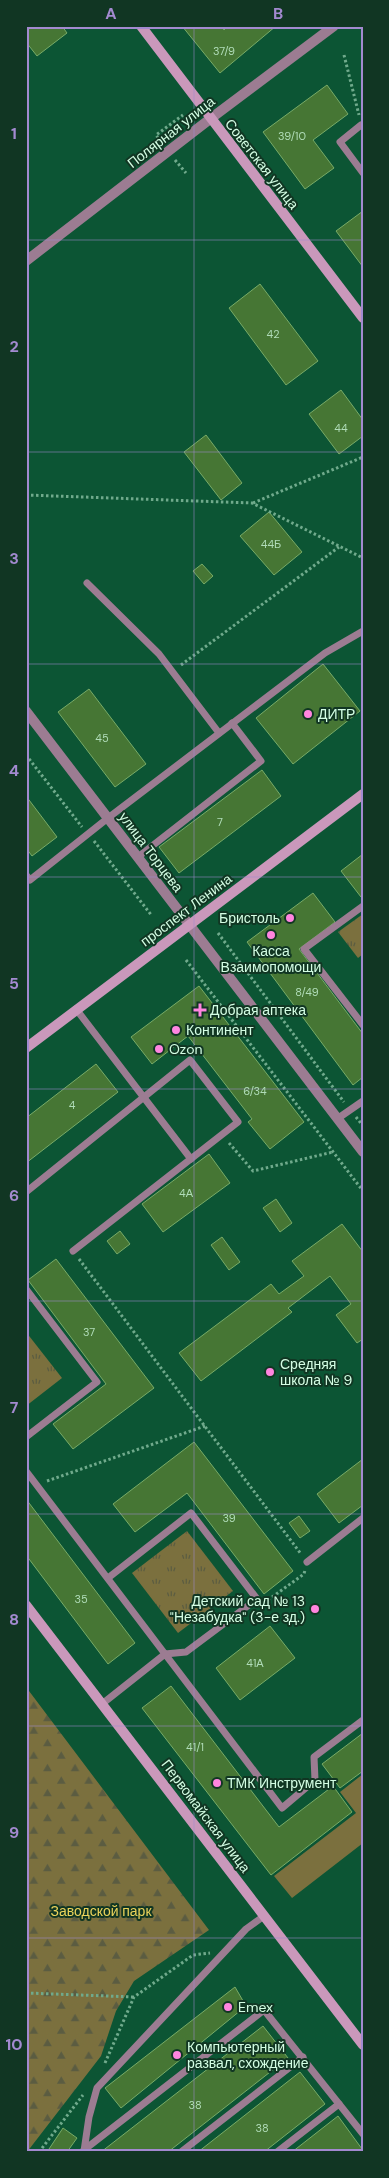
<svg xmlns="http://www.w3.org/2000/svg" width="389" height="2178" viewBox="0 0 389 2178" font-family="'DM Sans',sans-serif">
<style>
.grass{fill:#7b703e}
.forest{fill:url(#forest-firs)}
.park{fill:url(#park-tufts)}
.building{fill:#467634;stroke:#78ab67}
.lines{fill:none;stroke-linecap:round;stroke-linejoin:round}
.path{stroke:#70aa8c;stroke-width:3;stroke-dasharray:2.5 2.5;stroke-linecap:butt}
.lane{stroke:#9c7c92;stroke-width:7}
.street{stroke:#9c7c92;stroke-width:10}
.secondary{stroke:#ca98bb;stroke-width:10}
.grid{fill:none;stroke:#a38ad0;stroke-width:1;stroke-opacity:0.55}
.poi-dot{fill:#ff85df;stroke:#113623;stroke-width:2}
.labels{text-anchor:middle;dominant-baseline:central;stroke-width:4;stroke-linejoin:round;paint-order:stroke}
.number-label{font-size:11px;fill:#b0dcb8}
.street-label{font-size:14px;fill:#d4fee4;stroke:#113623}
.poi-label{font-size:14px;fill:#d4fee4;stroke:#113623;text-anchor:start}
.park-label{font-size:14px;fill:#ebd35b;stroke:#113623}
.neatline{fill:none;stroke:#a38ad0;stroke-width:2}
.grid-label{font-size:16px;text-anchor:middle;font-weight:bold;fill:#a38ad0}
</style>
<defs>
<pattern id="forest-firs" width="22" height="20" patternUnits="userSpaceOnUse" patternTransform="scale(1.25)"><rect width="22" height="20" fill="#7b703e"/><path d="M5 1l3.5 6h-7zM16 11l3.5 6h-7z" fill="#5b5c41"/></pattern>
<pattern id="park-tufts" width="24" height="20" patternUnits="userSpaceOnUse" patternTransform="scale(1.25)"><rect width="24" height="20" fill="#7b703e"/><path d="M3 7l-1-3M5 7V3M7 7l1-3M15 17l-1-3M17 17v-4M19 17l1-3" fill="none" stroke="#5b5c41"/></pattern>
</defs>
<rect width="100%" height="100%" fill="#0c5534"/>
<path class="grass" d="M363,1774v69l-71,55 -18,-22 82,-63 -16,-21z"/>
<path class="forest" d="M26,1687l183,243 -75,51 -18,30 -15,45 -74,96z"/>
<g class="park">
<path d="M363,914v40l-5,4 -20,-26z"/>
<path d="M26,1332l36,46 -36,28z"/>
<path d="M187,1531l46,60 -55,42 -46,-60z"/>
</g>
<g class="building">
<path d="M26,26h36l5,7 -30,23 -11,-14z"/>
<path d="M182,26h39l3,4 4,-4h48l-56,47z"/>
<path d="M327,85l21,29 -35,26 21,28 -29,21 -42,-57z"/>
<path d="M363,211v56l-27,-36z"/>
<path d="M260,284l58,77 -32,24 -57,-77z"/>
<path d="M341,390l22,30v16l-24,18 -30,-40z"/>
<path d="M206,435l36,48 -21,17 -37,-48z"/>
<path d="M269,512l33,40 -28,23 -34,-39z"/>
<path d="M202,564l11,12 -9,8 -11,-13z"/>
<path d="M323,664l37,47 -67,53 -37,-46z"/>
<path d="M89,689l57,75 -31,23 -57,-75z"/>
<path d="M262,770l19,26 -102,77 -20,-26z"/>
<path d="M26,796l31,41 -25,19 -6,-8z"/>
<path d="M363,854v42l-2,1 -20,-26z"/>
<path d="M313,893l22,29 -36,27 64,85v43l-10,8 -106,-143z"/>
<path d="M199,986l105,136 -34,27 -22,-27 4,-3 -64,-83 -36,28 -21,-27z"/>
<path d="M96,1064l22,28 -92,71v-45z"/>
<path d="M209,1154l21,29 -67,49 -21,-28z"/>
<path d="M276,1199l16,24 -12,9 -17,-24z"/>
<path d="M342,1224l21,28v87l-6,4 -21,-28 15,-11 -21,-28 -42,32 4,4 -91,69 -22,-28 92,-69 8,10 25,-18 -12,-15z"/>
<path d="M120,1231l10,13 -13,10 -10,-13z"/>
<path d="M222,1237l18,25 -11,8 -18,-25z"/>
<path d="M56,1259l98,129 -81,61 -20,-25 53,-40 -78,-104z"/>
<path d="M194,1442l99,129 -29,23 -77,-101 -52,39 -22,-28z"/>
<path d="M363,1459v46l-24,18 -22,-29z"/>
<path d="M26,1499l109,144 -27,21 -82,-109z"/>
<path d="M299,1516l11,15 -10,7 -11,-15z"/>
<path d="M270,1626l25,32 -55,42 -24,-32z"/>
<path d="M171,1686l108,141 54,-41 19,26 -81,63 -129,-167z"/>
<path d="M363,1733v38l-23,17 -18,-24z"/>
<path d="M235,1987l11,19 -125,102 -16,-20z"/>
<path d="M263,2026l25,32 -120,94h-67z"/>
<path d="M300,2072l25,32 -61,48h-66z"/>
<path d="M338,2116l24,33 -4,3h-66z"/>
<path d="M63,2128l14,10 -10,14h-13l-5,-3z"/>
</g>
<g class="lines">
<g class="path">
<path d="M344,55l15,60"/>
<path d="M161,142l-5,-7 27,-20"/>
<path d="M175,160l11,13"/>
<path d="M26,495l226,8 111,55"/>
<path d="M253,503l110,-46"/>
<path d="M181,665l158,-118"/>
<path d="M26,755l56,72"/>
<path d="M94,841l58,75"/>
<path d="M218,933l126,169"/>
<path d="M186,960l177,231"/>
<path d="M356,1117l7,9"/>
<path d="M229,1143l24,28 80,-19"/>
<path d="M79,1259l222,295"/>
<path d="M47,1481l158,-55"/>
<path d="M268,1600l36,-26 1,-4"/>
<path d="M26,1993l108,4"/>
<path d="M105,2063l29,-66 59,-42 17,-2"/>
<path d="M39,2152l44,-57"/>
</g>
<g class="lane">
<path d="M361,125l-21,17 23,31"/>
<path d="M87,583l72,71 60,79"/>
<path d="M138,857l123,-96 -29,-38"/>
<path d="M26,875l4,5 78,-62 217,-165 38,-22"/>
<path d="M363,906l-59,43 59,76"/>
<path d="M76,1009l115,150"/>
<path d="M337,1119l26,-18"/>
<path d="M26,1192l164,-132 48,62 -165,129"/>
<path d="M26,1289l71,93 -71,55"/>
<path d="M26,1471l139,183 21,-2 71,-53 -66,-86 -83,65"/>
<path d="M307,1562l56,-44"/>
<path d="M102,1704l63,-50 117,154 33,-28 -1,-23 49,-37"/>
<path d="M84,2150l180,-140 99,124"/>
<path d="M84,2151l5,-34 8,-29 149,-159 18,-13"/>
<path d="M181,2152l122,-95"/>
<path d="M277,2152l62,-48"/>
</g>
<g class="street">
<path d="M26,261l184,-142 124,-93"/>
<path d="M26,711l337,441"/>
</g>
<g class="secondary">
<path d="M141,26l222,292"/>
<path d="M26,1048l337,-254"/>
<path d="M26,1605l337,440"/>
</g>
</g>
<path class="grid" d="M194,26v2126M26,240h337M26,452h337M26,664h337M26,877h337M26,1089h337M26,1301h337M26,1514h337M26,1726h337M26,1938h337"/>
<g class="poi-dot">
<circle cx="308" cy="714" r="5"/>
<circle cx="290" cy="918" r="5"/>
<circle cx="271" cy="935" r="5"/>
<path d="M197.5 1002.5h5v5h5v5h-5v5h-5v-5h-5v-5h5z"/>
<circle cx="176" cy="1030" r="5"/>
<circle cx="159" cy="1049" r="5"/>
<circle cx="270" cy="1372" r="5"/>
<circle cx="315" cy="1609" r="5"/>
<circle cx="217" cy="1783" r="5"/>
<circle cx="228" cy="2007" r="5"/>
<circle cx="177" cy="2055" r="5"/>
</g>
<g class="labels">
<g class="number-label">
<text x="224" y="51">37/9</text>
<text x="292" y="136">39/10</text>
<text x="273" y="334">42</text>
<text x="341" y="428">44</text>
<text x="271" y="544">44Б</text>
<text x="102" y="738">45</text>
<text x="220" y="822">7</text>
<text x="307" y="992">8/49</text>
<text x="255" y="1091">6/34</text>
<text x="72" y="1105">4</text>
<text x="186" y="1193">4А</text>
<text x="89" y="1332">37</text>
<text x="229" y="1518">39</text>
<text x="81" y="1599">35</text>
<text x="255" y="1663">41А</text>
<text x="195" y="1747">41/1</text>
<text x="195" y="2105">38</text>
<text x="262" y="2128">38</text>
</g>
<g class="street-label">
<text transform="translate(171 132) rotate(-38)">Полярная улица</text>
<text transform="translate(262 164) rotate(52)">Советская улица</text>
<text transform="translate(151 852) rotate(53)">улица Торцева</text>
<text transform="translate(186 910) rotate(-37)">проспект Ленина</text>
<text transform="translate(206 1816) rotate(53)">Первомайская улица</text>
</g>
<g class="poi-label">
<text x="318" y="714">ДИТР</text>
<text x="280" y="918" text-anchor="end">Бристоль</text>
<text x="271" y="951" text-anchor="middle">Касса<tspan x="271" dy="16">Взаимопомощи</tspan></text>
<text x="210" y="1010">Добрая аптека</text>
<text x="186" y="1030">Континент</text>
<text x="169" y="1049">Ozon</text>
<text x="280" y="1364">Средняя<tspan x="280" dy="16">школа № 9</tspan></text>
<text x="305" y="1601" text-anchor="end">Детский сад № 13<tspan x="305" dy="16">"Незабудка" (3-е зд.)</tspan></text>
<text x="227" y="1783">ТМК Инструмент</text>
<text x="238" y="2007">Emex</text>
<text x="187" y="2047">Компьютерный<tspan x="187" dy="16">развал, схождение</tspan></text>
</g>
<g class="park-label">
<text x="101" y="1911">Заводской парк</text>
</g>
</g>
<rect width="389" height="2178" fill="none" stroke="#113623" stroke-width="55"/>
<rect x="28" y="28" width="334" height="2122" class="neatline"/>
<g class="grid-label">
<text x="111" y="19">A</text>
<text x="278" y="19">B</text>
<text x="14" y="139">1</text>
<text x="14" y="352">2</text>
<text x="14" y="564">3</text>
<text x="14" y="776">4</text>
<text x="14" y="989">5</text>
<text x="14" y="1201">6</text>
<text x="14" y="1413">7</text>
<text x="14" y="1625">8</text>
<text x="14" y="1838">9</text>
<text x="14" y="2050">10</text>
</g>
</svg>
